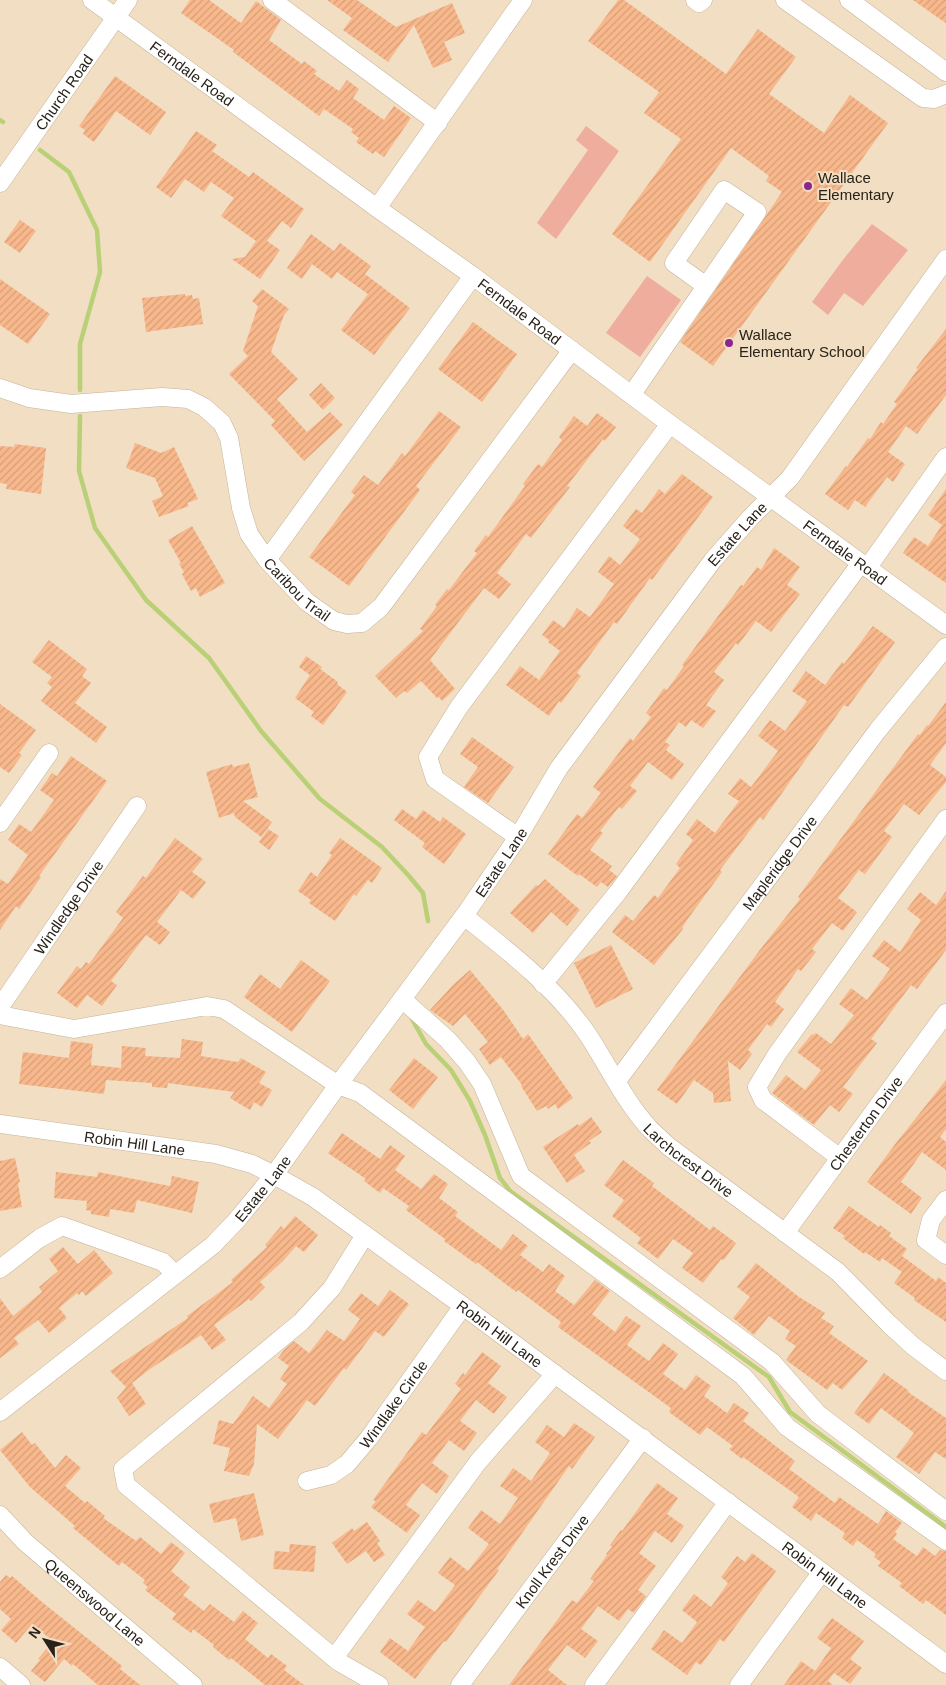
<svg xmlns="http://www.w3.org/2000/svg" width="946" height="1685" viewBox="0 0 946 1685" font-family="Arial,sans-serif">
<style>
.green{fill:#efad9e}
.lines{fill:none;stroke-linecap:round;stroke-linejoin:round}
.stream{stroke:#b9d076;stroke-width:4.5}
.building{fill:url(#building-hatch)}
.minor-casing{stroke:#c5b399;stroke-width:19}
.minor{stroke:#fff;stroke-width:18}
.poi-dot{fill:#8c268d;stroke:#f1dec3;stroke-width:2}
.labels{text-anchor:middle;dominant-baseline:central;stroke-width:4;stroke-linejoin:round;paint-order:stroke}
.street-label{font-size:15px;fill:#282218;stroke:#f1dec3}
.poi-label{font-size:15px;fill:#282218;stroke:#f1dec3;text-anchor:start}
</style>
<defs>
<pattern id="building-hatch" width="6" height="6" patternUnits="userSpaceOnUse" patternTransform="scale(1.25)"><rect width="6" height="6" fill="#f9b88c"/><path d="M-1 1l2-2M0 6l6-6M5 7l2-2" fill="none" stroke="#d59e78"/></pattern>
</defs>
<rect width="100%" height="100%" fill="#f1dec3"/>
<g class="green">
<path d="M586,126l33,25 -63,88 -19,-16 51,-73 -12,-10z"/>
<path d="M872,224l36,26 -45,56 -19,-13 -16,22 -16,-13 30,-41z"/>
<path d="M647,276l34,24 -41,57 -34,-24z"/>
</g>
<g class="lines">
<g class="stream">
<path d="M0,120l3,2"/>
<path d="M40,150l29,22 28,58 3,42 -20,72v46"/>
<path d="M80,416l-1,55 16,57 51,72 63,58 52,73 59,68 62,48 27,29 14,17 5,28"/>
<path d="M412,1019l14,25 25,26 19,31 15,34 15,43 10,13 259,186 21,35 156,115"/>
</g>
</g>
<g class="building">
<path d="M190,0h19l32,23 15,-22 25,19 -12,20 33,24 2,-3 13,10 -3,3 25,17 8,-11 12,9 -6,9 31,22 10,-14 17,12 -27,39 -9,-6 -2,3 -17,-12 3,-4 -8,-6 2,-3 -29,-20 -5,7 -86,-64 1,-2 -53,-37z"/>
<path d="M327,0h30l39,27 56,-24 13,30 -21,9 8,18 -19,8 -19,-43 -26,37 -45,-32 9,-12z"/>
<path d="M618,0h6l102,74 32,-45 38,28 -27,37 55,39 26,-38 38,28 -175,243 -33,-24 102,-150 -16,-11 3,-5 -38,-28 -81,114 -38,-28 69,-95 -37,-26 15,-21 -71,-51z"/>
<path d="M913,0h33v23l-9,-6z"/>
<path d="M115,76l51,36 -16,23 -34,-24 -22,31 -11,-8 2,-4 -6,-4z"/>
<path d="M196,131l21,14 -5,6 37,26 4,-5 51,37 -13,19 -9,-7 -15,20 13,9 -20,29 -28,-20 13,-2 11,-16 -35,-25 13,-18 -23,-16 -7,10 -19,-13 -14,19 -15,-11z"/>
<path d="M20,220l16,11 -16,22 -16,-11z"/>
<path d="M311,234l23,17 6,-8 31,23 -6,8 45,34 -36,47 -33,-25 27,-36 -31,-22 -5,7 -20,-15 -10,15 -15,-11z"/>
<path d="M0,279l50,35 -22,30 -28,-19z"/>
<path d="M262,289l27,20 -5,6 -13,37 27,27 -21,20 30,33 23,-20 13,13 -39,36 -33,-36 4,-4 -46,-47 19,-18 -5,-5 15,-45 -6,-5z"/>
<path d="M185,294v2l7,-1 1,4 6,-1 4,26 -57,8 -4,-34z"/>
<path d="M473,322l44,32 -35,48 -44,-33z"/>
<path d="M946,329v66l-29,39 -11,-8 -18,26 17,12 -12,18 -6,-5 -22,30 -10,-7 -7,10 -23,-16 21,-28 1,1 21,-29 2,1 11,-17 2,2 14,-20 -3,-2 24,-33 -2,-1z"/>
<path d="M321,383l14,15 -12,12 -14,-15z"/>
<path d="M439,411l22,16 -45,59 4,4 -71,96 -40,-29 46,-62 -4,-3 13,-17 14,10 24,-32 3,3z"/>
<path d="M597,413l19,14 -11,14 -2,-2 -36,47 3,1 -39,51 -5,-4 -29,39 14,11 -12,15 -15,-11 -54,72 25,29 -13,12 -3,-4 -2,1 -16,-17 -14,12 -3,-2 -8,7 -21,-22 48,-45 -3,-2 17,-23 -2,-1 12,-16 2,1 28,-37 -3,-2 12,-16 2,2 37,-51 -2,-2 15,-20 4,3 20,-27 -3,-3 15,-21 13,10z"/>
<path d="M135,443l26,10 13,-6 24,52 -11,4 2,3 -30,11 -7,-16 11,-5 -8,-18 -29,-10z"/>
<path d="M15,444l31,4 -5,46 -35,-5 1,-5 -7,-1v-37l14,1z"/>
<path d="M682,474l31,23 -61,83 -2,-2 -33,46 -3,-2 -37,51 4,3 -20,27 -2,-2 -10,15 -43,-31 14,-19 19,14 21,-29 -12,-9 1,-2 -7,-5 11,-15 11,8 13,-20 13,9 24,-33 -16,-12 11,-16 11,9 20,-26 -17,-13 13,-17 6,4 17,-24 6,5z"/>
<path d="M946,489v94l-43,-30 11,-16 14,9 14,-21 -14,-10z"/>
<path d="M192,526l33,57 -25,14 -4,-9 -5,3 -9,-17 2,-2 -5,-8 2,-1 -13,-23z"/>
<path d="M774,548l26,19 -13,18 13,9 -29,38 -15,-11 -18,24 -2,-2 -22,29 10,8 -18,25 10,6 -13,17 -12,-8 -5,7 -7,-5 -14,20 5,3 -4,5 18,14 -12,16 -24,-18 -18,24 7,5 -15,18 -3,-2 -19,24 3,2 -13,17 22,16 -3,4 8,6 -9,11 -7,-5 -4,5 -18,-13 -1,2 -30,-22 29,-40 5,4 19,-25 -8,-6 37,-49 3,3 18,-24 -5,-4 18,-25 3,2 17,-24 -2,-1 59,-80 2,1 14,-19 4,3z"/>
<path d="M873,626l22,16 -47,65 -4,-2 -81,115 -3,-3 -40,53 2,2 -35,48 -5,8 1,1 -29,36 -42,-33 13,-17 8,6 21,-26 4,3 22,-30 -4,-4 17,-24 -7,-6 11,-15 18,14 24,-32 -11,-7 12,-16 11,9 27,-36 -20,-15 12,-16 15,11 22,-30 -15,-10 14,-20 19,14 17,-23 2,2z"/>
<path d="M49,640l38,29 -5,7 9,7 -16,20 32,24 -11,16 -55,-42 11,-14 -5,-4 5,-6 -20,-15z"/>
<path d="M306,656l16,11 -2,2 18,13 -1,2 10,8 -24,33 -12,-9 3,-4 -19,-14 15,-23 -11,-8z"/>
<path d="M946,702v41l-16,22 16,12v5l-27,33 -15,-11 -20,27 8,6 -27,37 -6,-4 -21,28 19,14 -14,19 -11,-8 -20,26 4,3 -15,19 -3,-2 -23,33 9,7 -13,18 -4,-3 -19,26 4,4 -12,16 -12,-9 3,40 -17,2 -1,-10 -19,-13 -17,24 -20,-14 102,-139 41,-52 -2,-2 120,-163 2,1 7,-10 1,1z"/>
<path d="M0,704l36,26 -17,23 3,2 -13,18 -9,-6z"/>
<path d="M472,737l42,30 -26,36 -24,-16 14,-20 -18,-13z"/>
<path d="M71,756l36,25 -68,95 2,1 -22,32 -3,-3 -16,24v-51l8,5 20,-29 -20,-15 11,-16 12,8 23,-32 -14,-10 12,-17 5,3z"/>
<path d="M249,763l9,34 -15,4 29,21 -11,15 -26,-20 -1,-4 -15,5 -13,-46 26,-8 1,3z"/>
<path d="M402,809l14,10 7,-9 17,12 3,-5 23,17 -22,30 -22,-17 3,-4 -31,-23z"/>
<path d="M268,829l11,7 -10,14 -10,-8z"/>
<path d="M175,838l28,21 -11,13 14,10 -13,17 -12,-9 -24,32 13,10 -10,13 -14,-10 -35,46 6,4 -15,21 -15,-11 -10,13 -20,-15 20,-27 4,3 5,-7 3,2 34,-46 -7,-6 27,-36 3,2z"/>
<path d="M340,838l42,30 -10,15 -4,-3 -12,16 -2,-2 -19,27 -26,-18 2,-3 -13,-9 13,-19 6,5 15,-22 -3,-2z"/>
<path d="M545,879l35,31 -13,16 -16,-14 -18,21 -23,-20 26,-28 2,1z"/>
<path d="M946,891v59l-29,39 -6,-4 -40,54 6,4 -34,44 10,7 -14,18 -9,-7 -16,20 -42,-32 14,-18 19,15 16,-20 -24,-18 15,-18 1,1 3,-2 15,11 23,-29 -15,-11 12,-16 16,12 23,-31 -18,-13 12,-16 16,12 21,-32 -14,-11 13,-17 16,13z"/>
<path d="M611,945l22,44 -37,19 -22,-45z"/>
<path d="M301,960l29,21 -38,51 -48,-35 16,-23 20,15z"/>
<path d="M470,970l34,41 19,28 5,-5 45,64 -15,11 -3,-5 -7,5 -2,-3 -9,5 -16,-25 1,-1 -21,-28 -11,8 -11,-16 9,-7 -23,-28 -12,12 -23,-16 24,-26z"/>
<path d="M182,1039l21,3 -2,14 37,6 3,-4 25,14 -7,11 13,7 -10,17 -8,-5 -4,8 -20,-12 4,-6 -66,-9 -1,5 -15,-1v-4l-46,-3 -2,14 -85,-10 4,-32 46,6 2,-17 22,3 -2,21 30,3 1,-22 24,2 -1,8 35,2z"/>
<path d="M414,1058l24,19 -25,32 -24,-19z"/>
<path d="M946,1080v49l-6,8 6,5v28l-24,-18 -21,30 21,16 -11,16 -44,-32 29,-39z"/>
<path d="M591,1117l11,15 -13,9 2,2 -17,12 11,16 -18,12 -24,-36 35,-23 1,2z"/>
<path d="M342,1133l38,26 10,-14 15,11 -10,14 26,19 13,-15 14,10 -9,14 19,14 -3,4 46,34 12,-16 15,12 -8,9 23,17 6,-8 16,12 -10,15 19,14 21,-25 15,11 -18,23 23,18 11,-16 15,10 -14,19 22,16 14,-18 15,11 -15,20 22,16 11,-15 15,11 -7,10 23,17 7,-10 15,10 -6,8 52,40 -6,8 46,34 4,-6 39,27 8,-13 16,12 -7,9 2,2 -4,5 24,17 6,-9 12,9 5,-6 6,1v64l-20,-15 -3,4 -24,-18 3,-3 -24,-17 3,-4 -7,-5 2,-3 -19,-14 -4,6 -11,-8 3,-5 -29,-20 -5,8 -19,-14 7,-10 -56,-40 -1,2 -13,-10 4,-3 -26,-19 -7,8 -31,-23 2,-4 -113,-81 3,-5 -43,-32 -2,2 -39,-30 -1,2 -32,-23 1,-2 -39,-29 3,-4 -26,-18 -3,5 -16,-12 2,-2 -38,-26z"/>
<path d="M15,1158l5,24 -2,1 4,24 -22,4v-50z"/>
<path d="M623,1160l31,23 -2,3 58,44 3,-4 23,17 -12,17 -3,-1 -18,24 -21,-15 11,-15 -20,-14 -15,20 -21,-16 4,-5 -29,-22 12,-16 -20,-15z"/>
<path d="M56,1172l41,5 1,-5 72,14 2,-10 27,6 -7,31 -55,-13 -3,13 -24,-4 -1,8 -18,-3v-3l-5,-1 1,-9 -33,-3z"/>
<path d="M849,1206l30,21 1,-2 11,8 -2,3 18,13 -5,7 34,25 2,-4 8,6v39l-32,-22 1,-2 -21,-15 8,-11 -20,-14 -2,4 -15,-10 -1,2 -21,-16 2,-2 -12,-8z"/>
<path d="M295,1216l23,19 -14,17 -8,-6 -13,15 -23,21 5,5 -14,14 -2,-2 -35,26 12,15 -14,10 -11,-15 -51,34 -18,14 14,21 -17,12 -12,-18 11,-13 -2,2 -16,-16 78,-53 -1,-2 46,-34 -2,-2 36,-33 -2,-2 16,-19 3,3z"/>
<path d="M63,1247l15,17 16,-14 19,23 -27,23 -4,-5 -3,4 -2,-2 -18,15 8,10 -18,15 -11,-13 -24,18 5,6 -19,14v-60l13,18 29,-24 -3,-5 19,-16 -9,-12z"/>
<path d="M756,1263l43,34 26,16 -4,5 13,8 -5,7 39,28 -26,29 -9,-7 -6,7 -41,-30 10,-14 -11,-7 5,-8 -21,-15 -15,19 -21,-17 17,-21 -13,-10z"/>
<path d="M390,1290l19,14 -25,33 -9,-6 -29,39 -2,-2 -29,38 -8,-6 -29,39 -21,-15 -3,40 -5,12 -25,-5 6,-23 -17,-4 6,-24 14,4 20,-28 16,12 18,-24 -7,-5 9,-13 -11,-8 6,-8 10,-9 15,12 18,-23 17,11 16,-22 -12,-9 13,-17 17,13z"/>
<path d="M482,1352l19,14 -13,17 19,14 -13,17 -18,-14 -16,21 17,12 -13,18 -15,-11 -17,23 17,13 -12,18 -15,-11 -16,22 14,10 -13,18 -36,-26 5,-6 -3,-1 49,-68 4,3 35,-46 -6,-5 8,-11 2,2z"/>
<path d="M884,1373l25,18 -1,1 38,26v41l-11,-7 -16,22 -23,-17 18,-24 -33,-25 -12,16 -15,-11z"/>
<path d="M574,1423l21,14 -23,32 -3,-3 -72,103 2,1 -53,72 -2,-1 -29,38 -35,-27 10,-14 18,13 17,-24 -18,-13 11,-14 17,12 20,-27 -17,-12 12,-16 18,14 21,-27 -21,-16 13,-18 19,14 18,-26 -18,-12 13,-18 18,13 19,-28 -15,-11 12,-17 17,12z"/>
<path d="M22,1432l10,13 3,-2 20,25 11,-13 15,13 -16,18 20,17 2,-2 18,15 -2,2 33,23 4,-4 21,17 10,-12 14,11 -14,18 19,16 -7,8 21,16 6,-7 24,18 9,-11 15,12 -13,16 23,19 3,-4 16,12 -3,4 20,15h-39l-34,-27 -2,2 -16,-13 1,-2 -21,-16 -2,4 -19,-14 4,-5 -31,-24 3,-3 -5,-4 2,-3 -23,-18 -3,4 -46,-38 2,-2 -45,-39 -30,-37z"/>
<path d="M657,1483l21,15 -11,16 17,12 -12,17 -17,-12 -16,22 17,13 -18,24 8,6 -12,17 -6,-4 -9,12 -21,-15 -17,23 17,12 -13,17 -18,-13 -19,25 19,15h-58l63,-85 5,3 17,-22 -4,-2 17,-24 -1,-1 6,-7 -2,-2 11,-15 1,1z"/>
<path d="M254,1493l10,42 -23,6 -5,-23 -22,5 -5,-19z"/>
<path d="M367,1522l13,19 -3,2 8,12 -11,7 -8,-11 -19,13 -15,-21 20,-15 2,3z"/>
<path d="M290,1544l26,2 -2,26 -41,-3 2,-18 14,1z"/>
<path d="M752,1553l24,18 -52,71 -4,-3 -19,26 -5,-3 -9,13 -36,-26 13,-19 18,13 15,-21 -15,-12 12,-16 17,13 17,-24 -7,-6 16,-21 8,6z"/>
<path d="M6,1575l4,3 2,-2 30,26 80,64 -2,3 20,16h-42l-25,-21 -1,2 -8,-7 -19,23 -14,-11 9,-11 -2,-1 15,-18 -21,-17 -16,19 -15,-13 10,-11 -11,-10v-27z"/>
<path d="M832,1618l32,23 -14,18 12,9 -12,16 -16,-11 -6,8 5,4h-49l17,-24 14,10 16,-23 -14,-10z"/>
</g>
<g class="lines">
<g class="minor-casing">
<g id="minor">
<path id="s1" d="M92,0l285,208 96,68 197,148 276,201"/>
<path d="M272,0l166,123"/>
<path d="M695,0l4,3 4,-3"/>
<path d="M785,0l138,98 11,1 12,-5"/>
<path d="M849,0l97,72"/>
<path id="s2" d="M0,183l128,-183"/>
<path d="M377,208l146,-208"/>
<path id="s3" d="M0,388l29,10 42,6 91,-7 26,2 16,8 18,16 7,15 12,70 8,26 18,26 40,42 27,19 13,3 15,-1 19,-16 191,-257"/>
<path d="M632,394l125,-182 -33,-22 -50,73 32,23"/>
<path d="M267,560l206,-284"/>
<path d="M868,567l78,-110"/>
<path d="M0,823l49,-70"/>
<path d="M518,837l-83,-58 -7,-22 31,-50 211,-283"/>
<path id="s4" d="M464,916c43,34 90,70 122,116 21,31 37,67 63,96 6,6 13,12 19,18l170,126 51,52 24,22 33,25"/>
<path d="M543,984l75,-92 243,-329"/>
<path d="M402,999l46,41 19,22 15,22 39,92 251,186 46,52 128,97"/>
<path id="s5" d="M0,1007l137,-201"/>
<path d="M0,1015l74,14 133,-23 17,3 114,76 22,8 383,283 44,51 159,114"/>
<path id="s6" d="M617,1081l261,-351 68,-83"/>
<path id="s7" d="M0,1124l216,30 36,10 22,11 39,22 150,109 483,358"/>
<path d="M840,1158l-77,-58 -6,-13 20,-33 169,-235"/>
<path d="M946,1200l-15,20 -5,20 20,15"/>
<path id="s8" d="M785,1233l161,-220"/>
<path d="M365,1235l-33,53 -31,34 -178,147 3,16 213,177 40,23"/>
<path d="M0,1269l40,-31 22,-12 101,36 12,12"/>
<path id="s9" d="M0,1412l213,-167 23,-24 38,-46 64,-90 126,-169 54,-79 41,-69 154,-208 38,-43 39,-39 156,-219"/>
<path id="s10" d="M307,1481l24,-6 16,-11 22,-26 94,-132"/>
<path id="s11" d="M0,1515l25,27 168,143"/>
<path d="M334,1658l144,-196 77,-88"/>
<path d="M0,1667l21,18"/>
<path id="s12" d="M460,1685l183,-247"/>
<path d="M594,1685l134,-183"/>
<path d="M739,1685l82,-112"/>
</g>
</g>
<use href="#minor" class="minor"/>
</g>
<g class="poi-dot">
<circle cx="808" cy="186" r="5"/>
<circle cx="729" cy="343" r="5"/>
</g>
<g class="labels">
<g class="street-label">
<text stroke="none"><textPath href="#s1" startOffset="124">Ferndale Road</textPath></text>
<text stroke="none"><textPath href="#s2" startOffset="111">Church Road</textPath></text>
<text stroke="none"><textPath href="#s1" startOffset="529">Ferndale Road</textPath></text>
<text stroke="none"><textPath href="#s9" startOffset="1155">Estate Lane</textPath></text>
<text stroke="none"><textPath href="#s1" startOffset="934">Ferndale Road</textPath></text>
<text stroke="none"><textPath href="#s3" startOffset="421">Caribou Trail</textPath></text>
<text stroke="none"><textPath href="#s9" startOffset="750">Estate Lane</textPath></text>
<text stroke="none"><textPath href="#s6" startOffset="272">Mapleridge Drive</textPath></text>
<text stroke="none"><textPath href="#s5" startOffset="121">Windledge Drive</textPath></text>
<text stroke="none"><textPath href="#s8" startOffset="136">Chesterton Drive</textPath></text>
<text stroke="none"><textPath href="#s7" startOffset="136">Robin Hill Lane</textPath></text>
<text stroke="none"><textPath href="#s4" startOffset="335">Larchcrest Drive</textPath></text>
<text stroke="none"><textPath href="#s9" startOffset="346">Estate Lane</textPath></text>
<text stroke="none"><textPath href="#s7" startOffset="556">Robin Hill Lane</textPath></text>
<text stroke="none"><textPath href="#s10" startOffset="120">Windlake Circle</textPath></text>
<text stroke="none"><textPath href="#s12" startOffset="154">Knoll Krest Drive</textPath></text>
<text stroke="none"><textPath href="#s7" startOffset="961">Robin Hill Lane</textPath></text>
<text stroke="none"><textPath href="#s11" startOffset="129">Queenswood Lane</textPath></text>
</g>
<g class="poi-label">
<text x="818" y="177">Wallace<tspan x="818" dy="17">Elementary</tspan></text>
<text x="739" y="334">Wallace<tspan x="739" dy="17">Elementary School</tspan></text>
</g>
</g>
<g transform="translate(45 1640) rotate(306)" stroke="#f1dec3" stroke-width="4" paint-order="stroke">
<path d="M0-4L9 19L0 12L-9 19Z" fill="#282218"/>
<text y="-8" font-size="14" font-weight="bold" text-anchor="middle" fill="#282218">N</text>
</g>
</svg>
